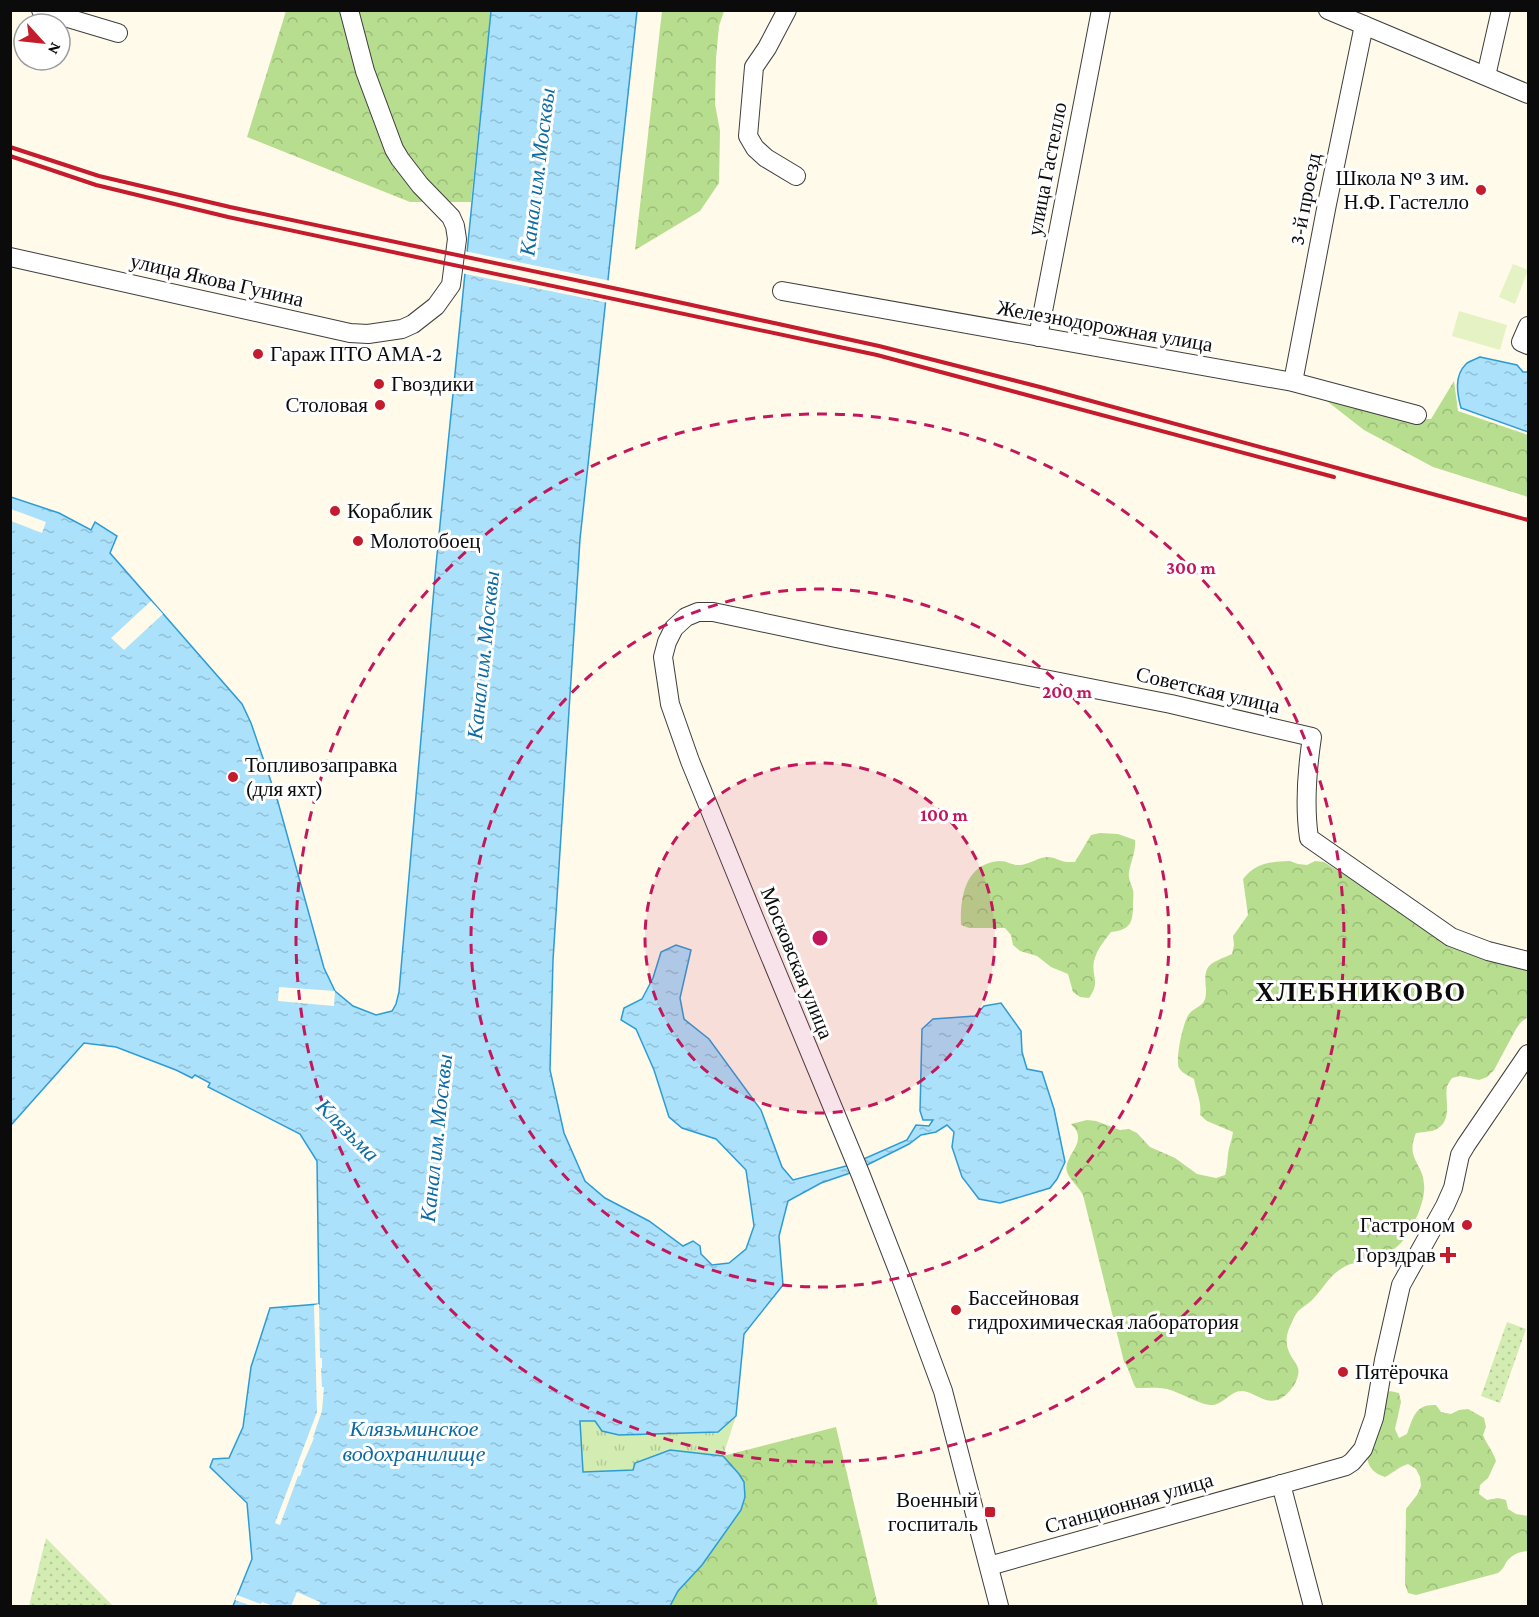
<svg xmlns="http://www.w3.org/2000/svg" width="1539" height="1617" viewBox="0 0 1539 1617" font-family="'Crimson Pro',serif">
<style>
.grass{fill:url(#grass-tufts)}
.forest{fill:url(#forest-crowns)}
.park{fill:url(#park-dots)}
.pitch{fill:#e5f2c4}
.water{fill:url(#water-ripples);stroke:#2d9cd6;stroke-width:1.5}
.pier{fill:#fffaea}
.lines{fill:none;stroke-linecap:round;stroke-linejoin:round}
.minor-casing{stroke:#3e3e3e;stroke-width:20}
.minor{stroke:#fff;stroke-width:18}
.rail{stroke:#c41b2d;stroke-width:4}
.ring{fill:none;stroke:#c2185b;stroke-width:3;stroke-dasharray:10 8}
.poi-dot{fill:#c41b2d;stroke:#fff;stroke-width:2}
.labels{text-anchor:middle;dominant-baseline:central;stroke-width:6;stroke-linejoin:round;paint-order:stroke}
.street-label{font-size:21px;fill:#0b0b0b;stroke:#fff}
.poi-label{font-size:21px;fill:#0b0b0b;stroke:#fff;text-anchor:start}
.water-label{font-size:22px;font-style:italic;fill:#0d6ba4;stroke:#fff}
.district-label{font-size:27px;font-weight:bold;letter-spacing:1.5px;fill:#0b0b0b;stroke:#fff}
.centre{fill:#c2185b;stroke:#fff;stroke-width:3}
.ring-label{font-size:18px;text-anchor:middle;font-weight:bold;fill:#c2185b;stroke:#fff;stroke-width:6;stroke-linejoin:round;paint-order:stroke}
</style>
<defs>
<pattern id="grass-tufts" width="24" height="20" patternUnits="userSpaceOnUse" patternTransform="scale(1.5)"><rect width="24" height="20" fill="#d3ecb1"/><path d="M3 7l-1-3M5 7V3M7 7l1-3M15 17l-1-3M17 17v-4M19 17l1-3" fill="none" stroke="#b4c997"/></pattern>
<pattern id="forest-crowns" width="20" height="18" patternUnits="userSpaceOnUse" patternTransform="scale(1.5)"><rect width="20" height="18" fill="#b7dd8f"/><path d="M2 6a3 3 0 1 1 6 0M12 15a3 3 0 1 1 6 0" fill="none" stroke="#9cbc7a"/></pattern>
<pattern id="park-dots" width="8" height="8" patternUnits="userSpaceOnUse" patternTransform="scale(1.5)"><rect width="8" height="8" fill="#d3ecb1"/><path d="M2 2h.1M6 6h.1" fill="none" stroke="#b4c997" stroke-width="1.8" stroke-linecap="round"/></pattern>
<pattern id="water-ripples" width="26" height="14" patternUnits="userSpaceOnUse" patternTransform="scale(1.5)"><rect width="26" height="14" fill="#abe1fa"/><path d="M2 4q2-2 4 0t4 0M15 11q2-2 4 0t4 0" fill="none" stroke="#92c0d5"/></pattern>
</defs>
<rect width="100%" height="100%" fill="#fffaea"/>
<path class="grass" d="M736,1416l-13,40 -53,-6 -37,20 -51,2 -2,-51h15l123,11z"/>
<g class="forest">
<path d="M286,11h205l-20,191h-61l-163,-65z"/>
<path d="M662,11h62l-5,15 -3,32 -1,46 5,27 -1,52 -19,28 -65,39z"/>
<path d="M1454,381l4,30 70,24v62l-95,-30 -69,-37 -50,-39 102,28h15z"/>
<path d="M1100,833l18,1 17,6c1,12 -4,20 -6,32 -1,7 2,11 4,18 1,4 0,9 0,14 0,18 -2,26 -22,28 -7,9 -14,17 -17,29 -3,16 7,20 -5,37l-9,-1 -7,-5 -5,-18 -17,-7 -14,-11 -17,-5 -7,-6 -2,-10 -6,-7h-36l-8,-3c-1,-28 4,-61 38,-64 7,-1 14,5 22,4 9,-1 18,-8 27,-8 6,0 12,4 18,5 1,0 8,0 9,0l16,-27z"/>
<path d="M1290,861l8,3 9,1 8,-4 9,1 40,25 164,80v50l-7,5 -5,7 -22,41 -7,7 -8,3 -19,-4 -8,2c-1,1 -5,8 -5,8 -3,13 7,35 -12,44 -6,2 -14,2 -19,3 -11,26 7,30 8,51 2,16 -10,42 -20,55 -7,10 -22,19 -34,22 -8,2 -19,1 -26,6 -15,8 -20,21 -31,32 -11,11 -14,7 -21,23 -6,12 -8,21 -1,34 2,4 6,8 7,12 3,11 -10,29 -21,32 -12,4 -23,-8 -34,-9 -13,-1 -20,15 -33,14 -14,-2 -28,-12 -43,-16 -9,-2 -21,-1 -31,-1 -5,-8 -6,-18 -12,-26l-41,-167c-4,-8 -13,-15 -16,-23 -4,-14 16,-26 10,-40 -1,-3 -4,-6 -6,-8l16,-4 9,1 24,9 9,-1 8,4 13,14 25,11 22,16 19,4 9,-3c3,-9 2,-18 4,-27 2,-6 3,-10 4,-16l-26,-11 -7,-6c2,-13 -4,-23 -6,-36 -5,-3 -12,-6 -15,-11 -4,-8 4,-46 10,-54 4,-5 10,-7 14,-11 3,-4 3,-9 3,-14 -3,-26 4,-25 26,-35l2,-9 -1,-9 15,-21 -5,-36c14,-17 27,-17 47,-18z"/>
<path d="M1390,1391l9,2 2,9 -6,27 4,9 8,-4c6,-16 8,-30 29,-29l5,7 10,2 8,-4 9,-1 16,9 2,9 -3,8c4,10 10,16 13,26l-8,17 -8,7 -1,9 8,6 11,-2 8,2 2,9 8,5 12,2v35c-6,1 -13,2 -18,7 -6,5 -4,9 -12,15l-82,22 -8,-2 -3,-9 1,-75 11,-14 4,-9 -1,-9 -4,-8 -8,-5c-9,3 -14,8 -23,13 -11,-4 -16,-8 -18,-20l15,-60z"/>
<path d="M836,1427l42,179h-208l8,-15 24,-26 39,-55 -10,-46 -8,-8z"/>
</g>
<g class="park">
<path d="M1507,1322l19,7 -26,74 -19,-7z"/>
<path d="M46,1538l67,68h-84z"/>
</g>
<g class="pitch">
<path d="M1513,264l15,6 -13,34 -16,-7z"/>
<path d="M1459,311l48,14 -7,25 -48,-14z"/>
</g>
<g class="water">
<path d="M491,11h146l-57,528 -27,421 -3,110 14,63 21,48 20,17 44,23 34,25 10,-5 7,5 1,8 11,11 17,-2 17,-14 8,-23 -8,-56 -30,-31 -34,-11 -13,-11 -15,-47 -18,-41 -15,-9 3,-12 18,-9 11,-21 8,-26 15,-7 15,5 -11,48 4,21 25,20 52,71 21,57 11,13 57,-15 57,-25 9,-15 13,1 4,-6h-10l-3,-9 2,-82 11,-10 42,-3 9,-10 17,-3 20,28 1,21 5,17 15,3 12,37 11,53 -8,17 -7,9 -50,15 -21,-4 -17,-22 -10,-30 2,-15 -7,-7 -11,7 -15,3 -12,9 -56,28 -32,11 -33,18 -9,35 4,49 -39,49 -8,82 -18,16 -99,3 -17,-4 -7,-10h-15l3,51 50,-2 2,-7 35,-13 53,6 16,18 5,8 1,15 -4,13 -39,55 -24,26 -8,15h-437l19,-47 -5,-56 -37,-36 3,-8 16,-1 14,-31 8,-60 19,-59 49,-4 -2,-143 -17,-27 -92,-47 2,-4 -15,-8 -3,3 -16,-8 -60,-23 -32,-4 -73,82v-628l48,16 32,17 4,-8 22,14 -7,17 132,151 9,19 27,79 46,166 11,23 18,15 23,9 16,-4 4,-7 3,-12 37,-427z"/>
<path d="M1480,357l37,8 6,7h5v60l-67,-24c-4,-15 -7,-32 5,-44 3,-3 10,-5 14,-7z"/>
</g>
<g class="pier">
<path d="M464,251l147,30 -2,22 -148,-30z"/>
<path d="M11,509l35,13 -4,11 -31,-12z"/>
<path d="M151,601l12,13 -39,36 -13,-12z"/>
<path d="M279,987l56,4 -1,15 -56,-5z"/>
<path d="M319,1304l1,54h2v10h-1l1,19h2l-2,24 -9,26 1,1 -12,28 1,1 -3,9h-2l-18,49 -5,-2 42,-111 -3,-107z"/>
<path d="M297,1592l23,10 -1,4h-28z"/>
<path d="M237,1595l24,9 1,-2 12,4h-23l-16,-6z"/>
</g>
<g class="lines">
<g class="minor-casing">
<g id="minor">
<path d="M41,10l77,23"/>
<path d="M787,10l-20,38 -13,19 -6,69 7,12 11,10 30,18"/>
<path d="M1328,10l200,84"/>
<path d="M1486,76l15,-66"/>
<path d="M10,257l340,76 18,1 34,-5 11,-5 23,-18 15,-21 6,-46 -2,-13 -4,-9 -31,-32 -20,-26 -6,-10 -29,-78 -16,-61"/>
<path d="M782,291l511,91 124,33"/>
<path d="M1528,326l-7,16 7,3"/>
<path d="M1038,337l63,-327"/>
<path d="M1293,382l34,-178 37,-179"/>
<path d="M1281,1484l32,122"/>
<path d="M989,1566l357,-100 6,-4 11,-13 11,-31 10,-58 17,-75 44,-79 8,-18 7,-33 6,-10 62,-91"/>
<path d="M999,1606l-56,-215 -40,-108 -43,-110 -105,-253 -65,-159 -20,-57 -7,-47 4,-15 7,-14 12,-11 12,-5h15l123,26 335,66 141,33c-5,33 -8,67 -3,101l142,99 37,14 40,10"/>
</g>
</g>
<use href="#minor" class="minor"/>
<g class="rail">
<path d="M10,147l89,29 131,31 416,88 233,51 161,41 488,133"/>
<path d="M10,156l86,29 132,32 649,138 457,122"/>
</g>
</g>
<circle cx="820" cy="938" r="175" fill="#c2185b" fill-opacity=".12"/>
<g class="ring">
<circle cx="820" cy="938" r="175"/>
<circle cx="820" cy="938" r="349"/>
<circle cx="820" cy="938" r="524"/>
</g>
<g class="poi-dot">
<circle cx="1481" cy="190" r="6"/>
<circle cx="258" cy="354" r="6"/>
<circle cx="379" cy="384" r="6"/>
<circle cx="380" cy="405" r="6"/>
<circle cx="335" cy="511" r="6"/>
<circle cx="358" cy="541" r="6"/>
<circle cx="233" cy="777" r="6"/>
<circle cx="1467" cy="1225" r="6"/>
<path d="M1445 1246h6v6h6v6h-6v6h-6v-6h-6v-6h6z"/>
<circle cx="956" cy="1310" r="6"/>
<circle cx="1343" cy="1372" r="6"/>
<rect x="984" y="1506" width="12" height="12" rx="3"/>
</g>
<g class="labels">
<g class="street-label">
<text transform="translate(1047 169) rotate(-79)">улица Гастелло</text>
<text transform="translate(1305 199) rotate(-79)">3-й проезд</text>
<text transform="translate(217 280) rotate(13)">улица Якова Гунина</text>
<text transform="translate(1105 326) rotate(10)">Железнодорожная улица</text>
<text transform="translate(1208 690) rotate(13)">Советская улица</text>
<text transform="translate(797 963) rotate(68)">Московская улица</text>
<text transform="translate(1129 1503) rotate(-16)">Станционная улица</text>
</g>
<g class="poi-label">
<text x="1469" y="178" text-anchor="end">Школа № 3 им.<tspan x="1469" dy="24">Н.Ф. Гастелло</tspan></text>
<text x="270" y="354">Гараж ПТО АМА-2</text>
<text x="391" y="384">Гвоздики</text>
<text x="368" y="405" text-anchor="end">Столовая</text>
<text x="347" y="511">Кораблик</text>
<text x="370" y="541">Молотобоец</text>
<text x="245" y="765">Топливозаправка<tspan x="245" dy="24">(для яхт)</tspan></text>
<text x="1455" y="1225" text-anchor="end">Гастроном</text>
<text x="1436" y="1255" text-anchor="end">Горздрав</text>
<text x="968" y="1298">Бассейновая<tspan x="968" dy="24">гидрохимическая лаборатория</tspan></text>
<text x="1355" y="1372">Пятёрочка</text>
<text x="978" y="1500" text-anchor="end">Военный<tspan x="978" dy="24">госпиталь</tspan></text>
</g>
<g class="water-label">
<text transform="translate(537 172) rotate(-83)">Канал им. Москвы</text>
<text transform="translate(483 655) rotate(-84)">Канал им. Москвы</text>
<text transform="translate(348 1130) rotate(45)">Клязьма</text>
<text transform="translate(436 1138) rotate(-84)">Канал им. Москвы</text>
<text x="414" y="1428">Клязьминское<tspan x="414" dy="25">водохранилище</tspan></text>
</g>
<g class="district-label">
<text x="1361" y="992">ХЛЕБНИКОВО</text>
</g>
</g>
<circle cx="820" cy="938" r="9" class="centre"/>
<g class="ring-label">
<text x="1191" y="574">300 m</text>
<text x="1067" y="698">200 m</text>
<text x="944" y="821">100 m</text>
</g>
<rect width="1539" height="1617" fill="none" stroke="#0b0b0b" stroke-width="24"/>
<g transform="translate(42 42) rotate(117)"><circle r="28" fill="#ffffff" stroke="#9d9d9d" stroke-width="1.5"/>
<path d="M0-4.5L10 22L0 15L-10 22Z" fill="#c41b2d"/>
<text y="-9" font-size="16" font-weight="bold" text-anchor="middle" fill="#0b0b0b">N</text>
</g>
</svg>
